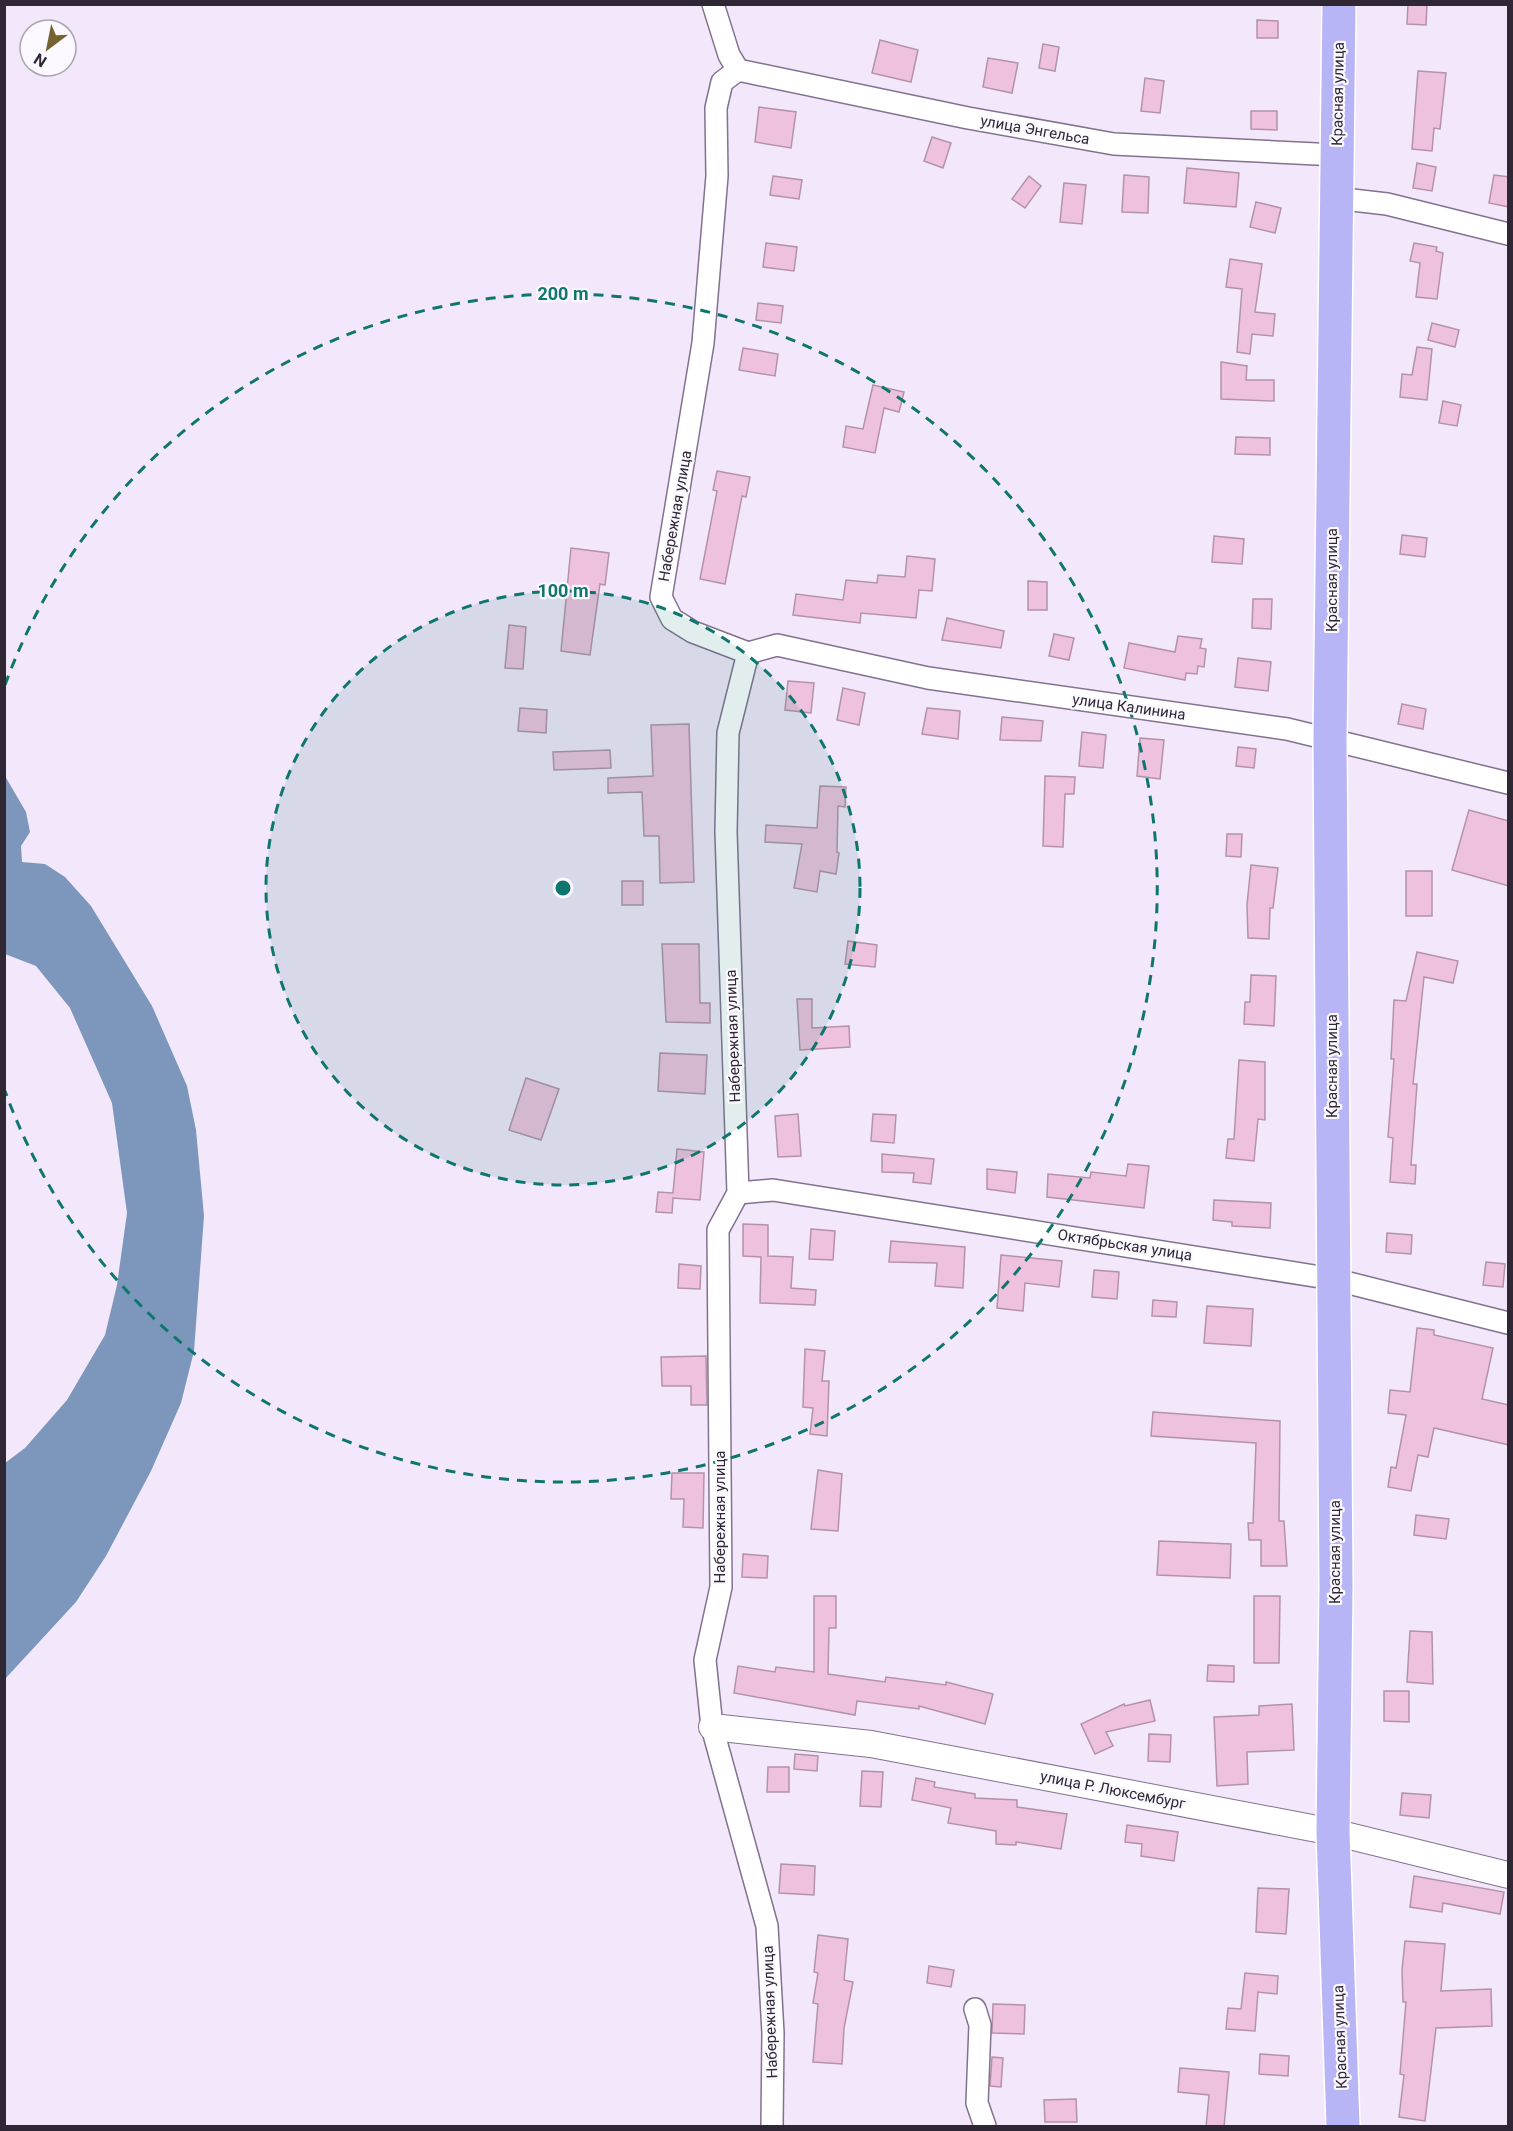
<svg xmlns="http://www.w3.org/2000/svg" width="1513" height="2131" viewBox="0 0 1513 2131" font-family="Roboto,sans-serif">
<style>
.water{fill:#7c97bb}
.building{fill:#eec2df;stroke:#b493a9;stroke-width:1.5}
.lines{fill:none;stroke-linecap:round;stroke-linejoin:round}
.minor-casing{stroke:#83728f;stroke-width:24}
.tertiary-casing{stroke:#83728f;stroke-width:28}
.primary-casing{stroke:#fff;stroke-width:36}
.minor{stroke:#fff;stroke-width:21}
.tertiary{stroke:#fff;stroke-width:26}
.primary{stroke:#b8b5f7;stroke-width:33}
.ring{fill:none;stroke:#0f766e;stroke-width:3;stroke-dasharray:10 8}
.labels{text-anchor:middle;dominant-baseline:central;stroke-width:4.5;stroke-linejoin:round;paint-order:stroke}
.street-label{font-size:15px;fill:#2f2834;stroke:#fcf8ff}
.centre{fill:#0f766e;stroke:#fcf8ff;stroke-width:3}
.ring-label{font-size:18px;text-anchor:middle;font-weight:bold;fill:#0f766e;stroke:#fcf8ff;stroke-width:4.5;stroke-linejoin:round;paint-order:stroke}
</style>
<rect width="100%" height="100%" fill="#f3e7fb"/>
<path class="water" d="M5,776l21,36 4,20 -9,14 1,16 23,2 20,13 26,29 61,100 35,80 9,44 8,86 -10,135 -13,52 -30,68 -45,85 -30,46 -71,77v-216l20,-15 42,-48 38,-65 12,-50 10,-72 -15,-110 -42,-95 -34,-42 -31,-12z"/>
<g class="building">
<path d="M1408,4h19l-1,21 -19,-1z"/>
<path d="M1257,20l21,1v17h-21z"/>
<path d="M880,40l38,10 -7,32 -39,-9z"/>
<path d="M1043,44l16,3 -4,24 -16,-3z"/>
<path d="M988,58l30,5 -6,30 -29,-6z"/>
<path d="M1418,71l28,2 -6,56 -6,-1 -2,23 -20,-2z"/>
<path d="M1145,78l19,3 -4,32 -19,-2z"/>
<path d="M759,107l37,5 -5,36 -36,-6z"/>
<path d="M1251,111h26v19l-26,-1z"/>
<path d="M932,137l19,6 -8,25 -19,-7z"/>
<path d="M1417,163l19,4 -4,24 -19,-3z"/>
<path d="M1187,168l52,5 -3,34 -52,-4z"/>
<path d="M1124,175l25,2 -1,36 -26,-1z"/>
<path d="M1494,175l15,2v30l-20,-4z"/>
<path d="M773,176l29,4 -3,19 -29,-4z"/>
<path d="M1029,176l12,10 -16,22 -13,-9z"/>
<path d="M1064,183l22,2 -4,39 -22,-2z"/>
<path d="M1256,202l25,6 -6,25 -25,-6z"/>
<path d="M766,243l31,4 -3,24 -31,-4z"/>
<path d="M1414,243l23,4 -1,4 7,2 -6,46 -21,-2 4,-34 -10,-2z"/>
<path d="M1230,259l32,5 -7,48 20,2 -2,22 -21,-2 -2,20 -13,-2 5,-63 -16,-2z"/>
<path d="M758,303l25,3 -2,17 -25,-3z"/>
<path d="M1432,323l27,7 -4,17 -27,-7z"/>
<path d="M1417,347l15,2 -5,51 -27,-3 2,-23 10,1z"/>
<path d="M743,348l35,6 -3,22 -36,-6z"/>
<path d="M1221,362l26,4 -1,14h28v21l-53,-2z"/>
<path d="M873,385l31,7 -5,20 -15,-4 -9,45 -32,-6 3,-21 17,3z"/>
<path d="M1443,401l18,4 -4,21 -18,-3z"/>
<path d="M1236,437l34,1v17l-35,-1z"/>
<path d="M717,471l33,6 -4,20 -4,-1 -17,88 -25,-5 17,-88 -4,-1z"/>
<path d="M1402,535l25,3 -2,19 -25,-3z"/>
<path d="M1214,536l30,3 -2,25 -30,-2z"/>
<path d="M571,548l38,5 -4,32 -5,-1 -10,71 -29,-4z"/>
<path d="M907,556l28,3 -3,32 -13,-1 -3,28 -55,-5 -1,10 -67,-8 3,-21 47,6 3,-20 31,3 1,-8 27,2z"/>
<path d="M1028,581l19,1v28h-19z"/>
<path d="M1253,599h19l-1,30 -19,-1z"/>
<path d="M947,618l57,13 -3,17 -59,-8z"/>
<path d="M509,625l17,2 -3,42 -18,-1z"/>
<path d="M1054,634l20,4 -5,22 -20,-4z"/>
<path d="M1178,636l24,3 -2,9 6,1 -2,18 -6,-1 -1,8 -11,-1 -1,7 -61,-12 5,-25 46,9z"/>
<path d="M1238,658l33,4 -3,29 -33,-4z"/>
<path d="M788,681l26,2 -3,30 -26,-3z"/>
<path d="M843,688l22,5 -6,32 -22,-5z"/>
<path d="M1402,704l24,5 -3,20 -25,-5z"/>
<path d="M520,708l27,2 -1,23 -28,-2z"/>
<path d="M927,708l33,3 -2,28 -36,-5z"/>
<path d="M1002,717l41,4 -2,20 -41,-1z"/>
<path d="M689,724l5,158 -34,1 -1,-47h-15l-2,-44 -34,1v-15l45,-2 -2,-51z"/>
<path d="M1082,732l24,3 -3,33 -24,-2z"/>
<path d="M1140,738l24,2 -4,39 -23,-3z"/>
<path d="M1238,747l18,2 -2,19 -18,-2z"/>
<path d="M610,750l1,18 -57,2 -1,-18z"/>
<path d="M1045,776l30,1 -1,17h-9l-2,53 -20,-1z"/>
<path d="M820,786l26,1 -1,20 -7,-1 -1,46 2,1 -3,21 -16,-3 -3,21 -23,-4 8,-44 -37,-2 1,-17 51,3z"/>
<path d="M1469,810l40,11v65l-57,-16z"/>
<path d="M1227,834h15l-1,23 -15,-1z"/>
<path d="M1251,865l27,3 -5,40h-3l-1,31 -21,-1 -1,-33z"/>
<rect x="1406" y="871" width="26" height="45"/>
<rect x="622" y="881" width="21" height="24"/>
<path d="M848,941l29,4 -2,22 -30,-3z"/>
<path d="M662,944h37l1,59h10v20l-44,-1z"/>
<path d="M1417,952l41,9 -5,22 -29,-6 -11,107h4l-6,81h5l-1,19 -25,-2 3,-44 -5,-1 6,-78h-3l3,-59 12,1z"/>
<path d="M1251,975l25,1 -2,50 -30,-2 1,-22h5z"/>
<path d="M797,999h15v29l37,-2 1,21 -50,3z"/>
<path d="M660,1053l47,2 -2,39 -47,-3z"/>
<path d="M1239,1060l26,2v58l-7,-1 -4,42 -28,-3 2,-19h6z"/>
<path d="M526,1078l33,11 -18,51 -32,-10z"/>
<path d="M798,1114l3,42 -23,1 -3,-41z"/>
<path d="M873,1114l23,1 -2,28 -23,-2z"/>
<path d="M677,1149l27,3 -4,48 -27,-2 -1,15 -16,-1 2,-20 15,1z"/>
<path d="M882,1154l52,5 -3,25 -18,-2 1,-9 -32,-1z"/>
<path d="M1128,1164l21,2 -5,42 -97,-11 1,-23 42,4 1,-6 35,4z"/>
<path d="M987,1169l30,3 -2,21 -28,-4z"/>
<path d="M1214,1200l57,3 -1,25 -38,-2v-4l-19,-2z"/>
<path d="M743,1224l25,1v31l25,1 -2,31 25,2 -1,15 -55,-2 1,-46 -18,-1z"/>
<path d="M811,1229l24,2 -2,29 -24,-1z"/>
<path d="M1387,1233l25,2 -1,19 -25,-2z"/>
<path d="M891,1241l74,6 -2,41 -28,-2 2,-23 -48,-1z"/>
<path d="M1001,1255l61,6 -3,26 -34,-4 -2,28 -26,-3z"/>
<path d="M1486,1262l19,2 -2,23 -20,-2z"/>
<path d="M679,1264l22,2 -1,23 -22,-1z"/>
<path d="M1094,1270l25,2 -2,27 -25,-2z"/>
<path d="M1153,1300l24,2 -1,15 -24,-1z"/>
<path d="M1207,1306l46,3 -2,37 -47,-3z"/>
<path d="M1417,1328l17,2v5l59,13 -11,51 27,6v40l-75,-17 -6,29 -10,-2 -7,36 -23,-4 3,-20 5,1 10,-53 -18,-2 2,-23 20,2z"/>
<path d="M805,1349l20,2 -3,30h7l-2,55 -17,-2 3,-26 -10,-1z"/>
<path d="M706,1356l1,49h-16v-19h-29l-1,-29z"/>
<path d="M1153,1412l127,9 -1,100h5l3,45h-26v-26h-12l-1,-17h5l3,-80 -105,-7z"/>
<path d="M818,1470l24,4 -4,57 -27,-2z"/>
<path d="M672,1473h32l-1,55 -20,-1 1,-28h-13z"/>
<path d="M1416,1515l33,4 -3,20 -32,-4z"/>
<path d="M1159,1541l72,3 -1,34 -73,-3z"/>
<path d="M743,1554l25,2 -1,22 -25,-1z"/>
<path d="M814,1596h22v32h-7l-1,46 57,8 1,-5 60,8v-3l47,12 -8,30 -66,-18v3l-62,-8 -2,14 -121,-22 4,-27 37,6 1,-5 38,5z"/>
<path d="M1254,1596h26l-1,67h-25z"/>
<path d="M1410,1631l22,1 1,52 -26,-2z"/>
<path d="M1208,1665l26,1v16l-27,-1z"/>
<path d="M1384,1691h25v31l-25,-1z"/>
<path d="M1150,1700l5,21 -49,11 7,14 -18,8 -14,-30 43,-20 1,2z"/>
<path d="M1292,1704l2,46 -47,2 1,32 -31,2 -3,-69 45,-2v-9z"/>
<path d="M1149,1734l22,1 -1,27 -22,-1z"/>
<path d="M795,1754l23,2 -1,15 -23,-2z"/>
<path d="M768,1767h21v25h-22z"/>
<path d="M862,1771l21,1 -2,35 -21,-1z"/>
<path d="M916,1778l19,4 -1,5 41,7v4l42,2v7l50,7 -6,35 -45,-7v3l-20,-1v-13l-48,-8 3,-15 -39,-8z"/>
<path d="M1402,1793l29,2 -2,23 -29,-3z"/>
<path d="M1127,1825l51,7 -4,29 -33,-5 1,-12 -17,-2z"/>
<path d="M781,1864l34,2 -1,29 -35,-2z"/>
<path d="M1414,1876l90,16 -4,22 -57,-11 -1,9 -32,-5z"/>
<path d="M1258,1888l31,1 -3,45 -30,-2z"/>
<path d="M818,1935l30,4 -4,41 9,2 -9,46 -2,36 -29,-2 5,-58 -5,-1 5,-30 -4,-1z"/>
<path d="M1405,1941l40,3 -4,47 50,-2 1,37 -56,2 -11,93 -26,-4 5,-42 -4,-1 6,-72h-3l-1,-32z"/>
<path d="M929,1966l25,4 -3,17 -24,-4z"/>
<path d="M1245,1973l33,3 -1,18 -19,-2 -3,39 -29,-2 2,-21 13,1z"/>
<path d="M993,2004l32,1 -1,29 -32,-1z"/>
<path d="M1260,2054l29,2 -1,20 -29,-2z"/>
<path d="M992,2057l11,1 -2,29 -11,-1z"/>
<path d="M1180,2068l49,4 -5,55h-18l3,-32 -31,-3z"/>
<path d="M1076,2099l1,23h-32l-1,-22z"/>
</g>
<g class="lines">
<g class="minor-casing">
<g id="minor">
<path d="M713,4l16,51 9,15"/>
<path d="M738,70l-16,12 -6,26 1,68 -14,167 -42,254 11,22 21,13 55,21 -20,80 -2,99 12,361 -20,37 3,357 -16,73 7,67 55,199 6,107 -1,93"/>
<path d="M738,70l230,48 146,26 223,11"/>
<path d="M1335,198l52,6 121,30"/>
<path d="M748,653l29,-8 151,33 359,51 221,54"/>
<path d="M738,1193l35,-3 560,89 175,44"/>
<path d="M975,2009l5,16 -3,78 8,23"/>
</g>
</g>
<g class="tertiary-casing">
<path id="tertiary" d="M712,1727l159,17 462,88 175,43"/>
</g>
<g class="primary-casing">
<path id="primary" d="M1339,4l-9,736 6,848 -3,244 10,294"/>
</g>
<use href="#minor" class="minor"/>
<use href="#tertiary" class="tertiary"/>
<use href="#primary" class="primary"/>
</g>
<circle cx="563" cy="888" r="297" fill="#0f766e" fill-opacity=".12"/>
<g class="ring">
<circle cx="563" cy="888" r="297"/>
<path d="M5 685A594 594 0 1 1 5 1091"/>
</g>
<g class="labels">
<g class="street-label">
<text transform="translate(1338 94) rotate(-89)">Красная улица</text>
<text transform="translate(1035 130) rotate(10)">улица Энгельса</text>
<text transform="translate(675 516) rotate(-80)">Набережная улица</text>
<text transform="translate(1332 580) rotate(-90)">Красная улица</text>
<text transform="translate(1129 707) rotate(8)">улица Калинина</text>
<text transform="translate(733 1036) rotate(-92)">Набережная улица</text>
<text transform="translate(1332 1066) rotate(-90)">Красная улица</text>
<text transform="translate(1125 1245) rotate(9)">Октябрьская улица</text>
<text transform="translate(720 1517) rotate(-90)">Набережная улица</text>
<text transform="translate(1335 1552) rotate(-90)">Красная улица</text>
<text transform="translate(1113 1790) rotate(11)">улица Р. Люксембург</text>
<text transform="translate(770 2012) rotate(-92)">Набережная улица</text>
<text transform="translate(1340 2037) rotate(-92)">Красная улица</text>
</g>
</g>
<circle cx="563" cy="888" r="9" class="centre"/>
<g class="ring-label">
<text x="563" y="300">200 m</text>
<text x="563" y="597">100 m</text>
</g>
<rect width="1513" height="2131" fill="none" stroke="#2f2834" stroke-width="12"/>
<g transform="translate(48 48) rotate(212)"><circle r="28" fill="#fcf8ff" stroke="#aaa5ae" stroke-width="1.5"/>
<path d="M0-4.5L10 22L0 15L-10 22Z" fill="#766331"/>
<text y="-9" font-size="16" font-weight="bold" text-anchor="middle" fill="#2f2834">N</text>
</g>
</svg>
